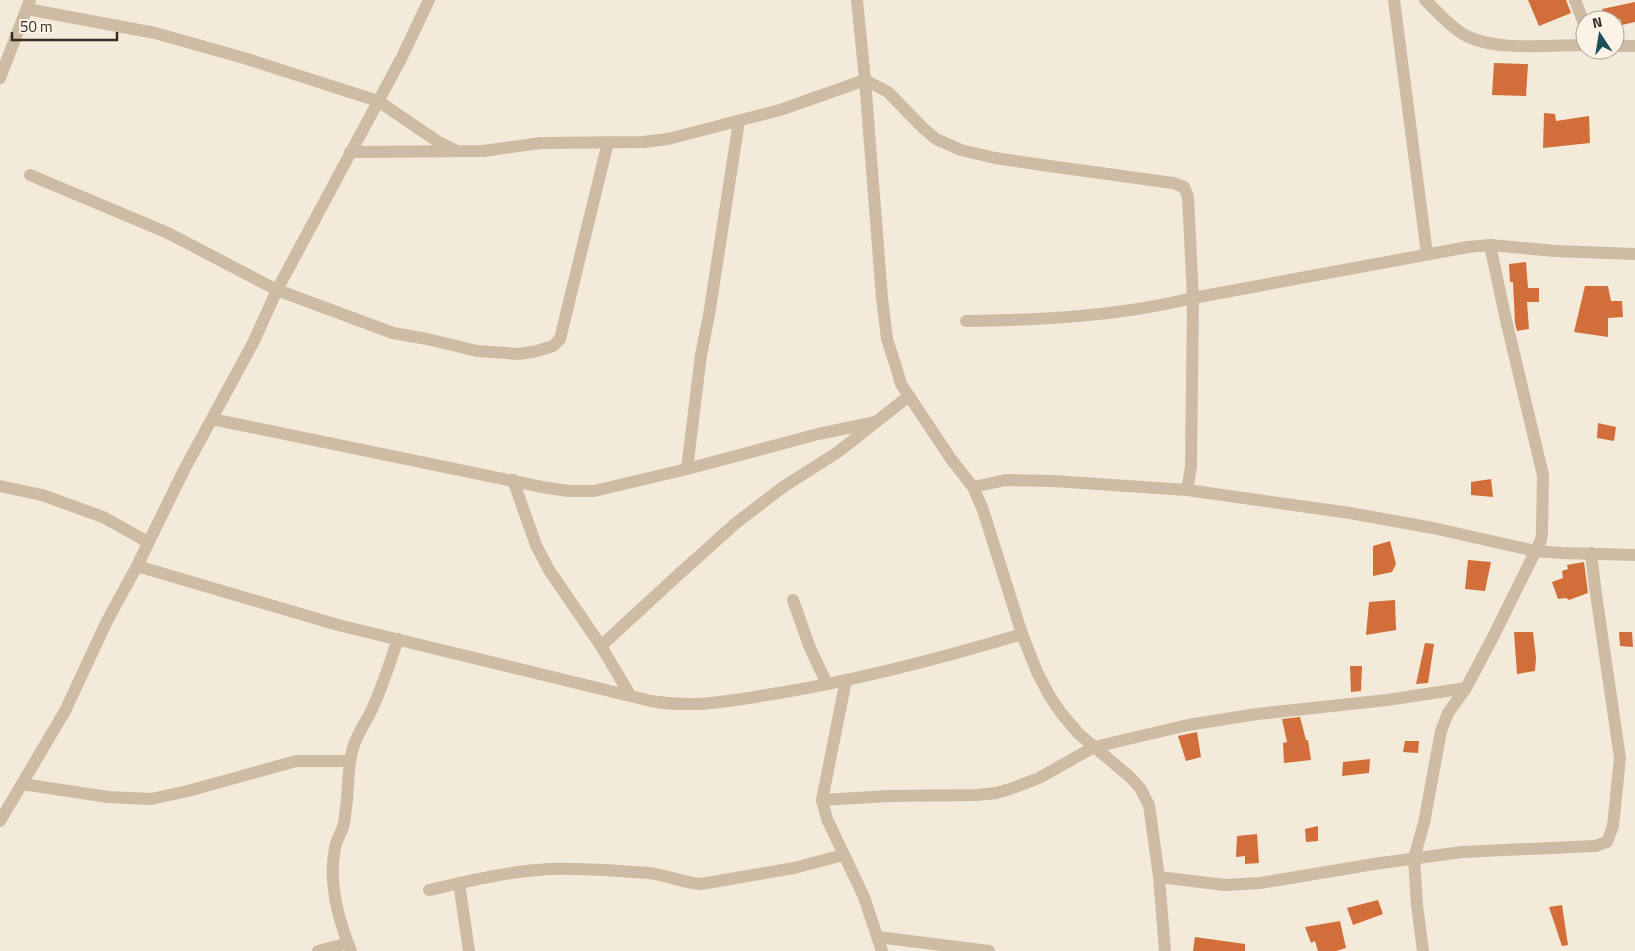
<svg xmlns="http://www.w3.org/2000/svg" width="1635" height="951" viewBox="0 0 1635 951" font-family="'Titillium Web',sans-serif">
<style>
.building{fill:#d16e39}
.lines{fill:none;stroke-linecap:round;stroke-linejoin:round}
.minor{stroke:#cdbba4;stroke-width:12}
</style>
<rect width="100%" height="100%" fill="#f4ead9"/>
<g class="building">
<path d="M1528,0h38l5,13 -32,13z"/>
<path d="M1635,2v20l-13,3 -2,-6 -14,1 -4,-11z"/>
<path d="M1494,63l34,1 -2,32 -34,-1z"/>
<path d="M1544,113l11,1 1,7 33,-5 1,27 -47,5z"/>
<path d="M1526,262l2,26h11v14h-12l2,27 -12,2 -2,-8 -2,-41h-3l-1,-18z"/>
<path d="M1585,286h23l3,15h11l1,16 -15,1v19l-34,-5z"/>
<path d="M1598,423l18,4 -2,14 -17,-3z"/>
<path d="M1491,479l2,18 -22,-2v-13z"/>
<path d="M1390,541l6,23 -4,8 -19,4v-30z"/>
<path d="M1468,560l23,2 -6,29 -20,-2z"/>
<path d="M1584,562l4,31 -19,7 -3,-2 -8,1 -6,-17 11,-4 -1,-7 6,-2 -1,-4z"/>
<path d="M1395,600l1,30 -30,5 3,-33z"/>
<path d="M1514,632h19l3,26 -1,13 -18,3z"/>
<path d="M1619,632h13l1,15 -13,-1z"/>
<path d="M1425,643l9,1 -6,39 -12,1z"/>
<path d="M1350,666h12l-1,25 -10,1z"/>
<path d="M1300,717l6,23h2l3,20 -27,3 -1,-20 4,-1 -5,-23z"/>
<path d="M1197,732l4,25 -15,4 -8,-25z"/>
<path d="M1405,741h14l-1,12 -15,-1z"/>
<path d="M1370,759l-1,14 -27,3 1,-14z"/>
<path d="M1318,826v15l-12,1 -1,-13z"/>
<path d="M1257,834l2,29 -14,1v-8l-9,1 1,-21z"/>
<path d="M1378,900l5,14 -30,11 -6,-17z"/>
<path d="M1562,905l6,40 -6,1 -13,-39z"/>
<path d="M1340,921l6,27 -10,3h-18l-3,-10 -4,2 -6,-16z"/>
<path d="M1195,937l50,7v7h-52z"/>
</g>
<g class="lines">
<g class="minor">
<path d="M857,0l8,80 17,218 5,41 10,31 4,14 50,75 22,28 10,23 39,124 15,38 12,23 12,18 18,21 51,43 10,11 9,17 10,72 6,74"/>
<path d="M1394,0l33,254"/>
<path d="M1425,0c12,11 23,25 38,34 30,18 87,11 122,11"/>
<path d="M1575,0l10,26"/>
<path d="M27,9l128,24 89,25 134,43 59,40 18,9"/>
<path d="M1615,46h20"/>
<path d="M0,78l30,-78"/>
<path d="M350,152l133,-1 58,-8 102,-1 25,-3 112,-29 85,-30 23,12 35,36 13,11 25,11 34,8 47,7 131,18 11,4 4,10 5,101 -2,169 -4,23"/>
<path d="M30,175l138,58 109,57 116,43 34,6 50,12 42,3 18,-3 16,-5 7,-7 48,-197"/>
<path d="M966,321c77,-1 153,-5 227,-23l275,-51 22,-2 65,6 80,3"/>
<path d="M212,419l330,68 26,4h26l93,-22 131,-35 58,-12"/>
<path d="M687,469l14,-114 8,-40 30,-194"/>
<path d="M513,480l23,65 13,25 52,76 29,49"/>
<path d="M0,486l42,9 61,22 45,25"/>
<path d="M973,487l33,-7 47,1 134,9 163,23 83,15 102,23 27,2 73,2"/>
<path d="M137,566l201,59 313,76c46,8 83,-1 128,-8 83,-14 163,-35 243,-59"/>
<path d="M793,600l17,48 17,36"/>
<path d="M601,646l77,-71 58,-52 47,-36 55,-35 71,-56"/>
<path d="M846,680l-24,120 5,19 37,78 18,54"/>
<path d="M22,784l86,13 43,2 37,-8 108,-30h54"/>
<path d="M822,800l67,-4 88,-1 19,-2 14,-4 29,-11 55,-31 94,-22 69,-11 130,-14 79,-12"/>
<path d="M0,821l65,-110 42,-90 30,-55 47,-96 70,-129 23,-51 125,-233 27,-57"/>
<path d="M1159,877l66,8 35,-2 114,-19 88,-12 133,-6 12,-4 6,-16 7,-68 -25,-171 -4,-34"/>
<path d="M459,883l10,68"/>
<path d="M429,890c40,-9 80,-19 121,-21 33,-1 66,2 99,4 18,2 34,10 52,11l93,-16 49,-13"/>
<path d="M878,937l111,14"/>
<path d="M318,951l30,-8"/>
<path d="M351,951c-13,-32 -23,-69 -16,-103 1,-8 6,-14 8,-21 2,-6 2,-13 3,-19 3,-20 1,-41 7,-60 4,-15 14,-27 20,-41 10,-22 17,-45 25,-68"/>
<path d="M1423,951l-6,-46 -3,-47 10,-35 17,-92 7,-18 18,-25 27,-51 48,-97 1,-7 1,-58 -37,-155 -16,-75"/>
</g>
</g>
<g transform="translate(1600 35) rotate(348)"><circle r="24" fill="#fbf3e5" stroke="#ada499"/>
<path d="M0-4L9 19L0 12L-9 19Z" fill="#18505c"/>
<text y="-8" font-size="14" font-weight="bold" text-anchor="middle" fill="#372d26">N</text>
</g>
<path d="M12 32v8h105v-8" fill="none" stroke="#372d26" stroke-width="2.5"/>
<text x="20" y="32" font-size="15" fill="#372d26" stroke="#fbf3e5" stroke-width="4" paint-order="stroke">50 m</text>
</svg>
